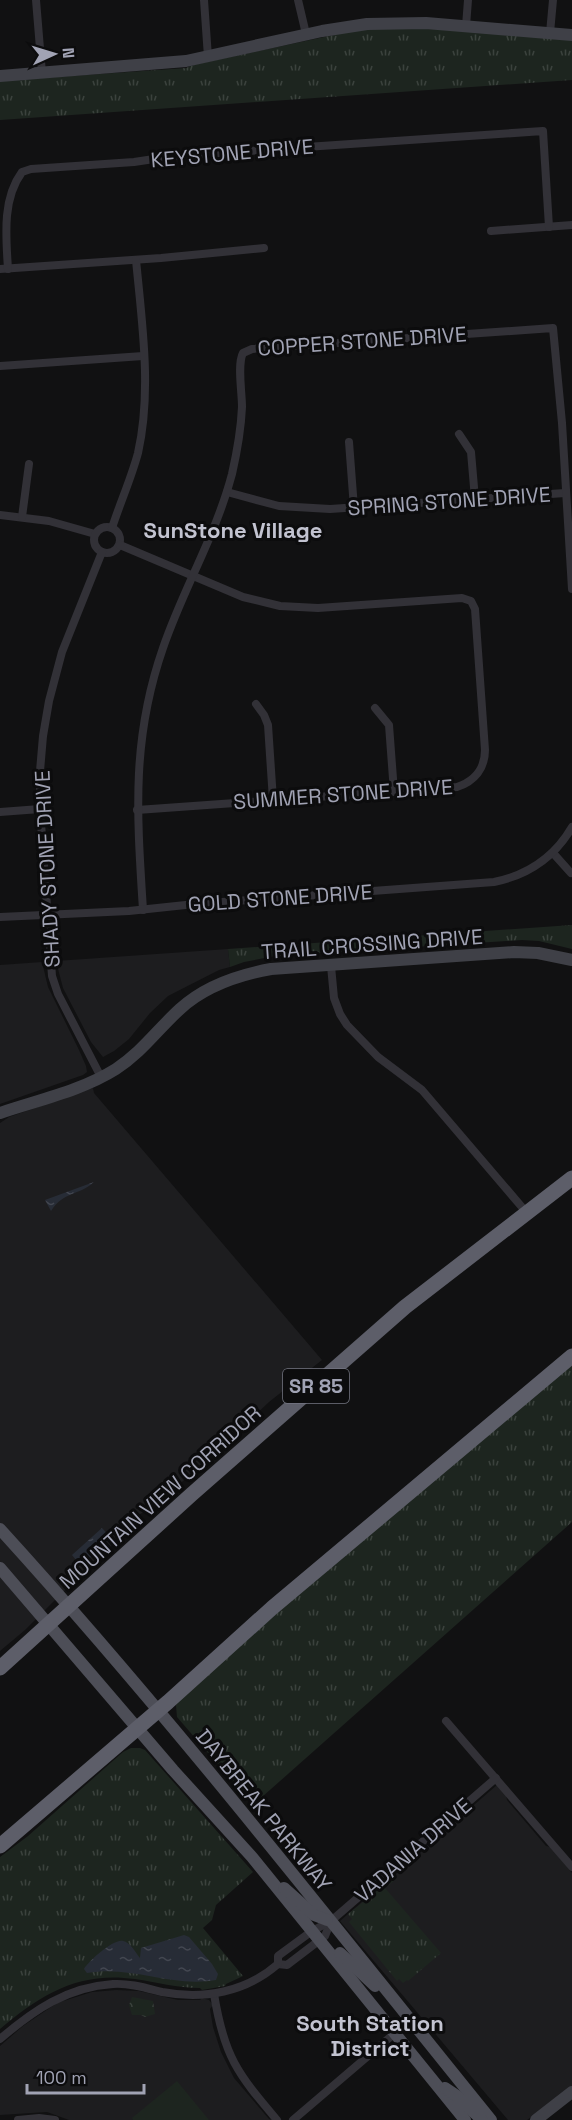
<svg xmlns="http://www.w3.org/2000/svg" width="572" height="2120" viewBox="0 0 572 2120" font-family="'Space Grotesk',sans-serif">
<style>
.built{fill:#1d1d1f}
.grass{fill:url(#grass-tufts)}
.forest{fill:url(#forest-crowns)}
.garden{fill:#1d251f}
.water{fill:url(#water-ripples)}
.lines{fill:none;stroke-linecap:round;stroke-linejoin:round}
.street{stroke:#323137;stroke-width:8}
.secondary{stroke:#3f4047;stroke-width:12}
.primary{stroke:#4d4e57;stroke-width:12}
.highway{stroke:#5d5e69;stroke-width:15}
.labels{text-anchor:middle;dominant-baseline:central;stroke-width:6;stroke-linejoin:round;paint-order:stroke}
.shield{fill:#0c0c0d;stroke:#747682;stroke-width:1.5}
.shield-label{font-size:20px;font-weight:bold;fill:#a1a3b4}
.street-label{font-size:21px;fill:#a1a3b4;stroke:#0c0c0d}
.neighbourhood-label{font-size:22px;font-weight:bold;fill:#c2c3d0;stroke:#0c0c0d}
</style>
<defs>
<pattern id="grass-tufts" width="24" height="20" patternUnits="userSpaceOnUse" patternTransform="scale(1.5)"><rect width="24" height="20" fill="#1d251f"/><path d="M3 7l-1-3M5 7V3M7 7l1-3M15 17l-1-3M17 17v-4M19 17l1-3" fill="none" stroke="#3b423d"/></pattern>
<pattern id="forest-crowns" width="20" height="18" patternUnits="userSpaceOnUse" patternTransform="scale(1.5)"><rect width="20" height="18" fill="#1d251f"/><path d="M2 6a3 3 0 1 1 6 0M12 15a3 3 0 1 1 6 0" fill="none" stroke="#3b423d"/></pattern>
<pattern id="water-ripples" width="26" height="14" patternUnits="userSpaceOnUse" patternTransform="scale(1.5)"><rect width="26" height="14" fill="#272c36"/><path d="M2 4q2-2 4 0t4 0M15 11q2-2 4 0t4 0" fill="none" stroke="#434751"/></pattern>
</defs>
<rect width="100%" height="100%" fill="#111112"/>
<g class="built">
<path d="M228,949l2,18 -11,3 -51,26 -18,17 -21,26 -15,12 -11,6 -12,-15 -28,-54 -7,-27z"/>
<path d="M42,962l6,25 31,63 7,16 1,6 -4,3 -83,29v-139z"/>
<path d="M93,1088l1,5 228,267 -53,42 -57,54 -51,44 -22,15 -33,37 -34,31 -47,47 -25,21v-528l9,-6z"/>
<path d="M497,1785l9,10 1,5 39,46 5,1 21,26v214l-45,33h-19l-168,-199z"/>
<path d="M116,1990l23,1 39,9h22l2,-2 7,2 4,5 -3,4 3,18 8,25 13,26 35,41 4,1h-204l-22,-8 -47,3v-69l23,-20 34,-23 35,-11z"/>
</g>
<g class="grass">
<path d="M410,27l162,13v40l-572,40v-39l186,-13 7,-3 164,-35z"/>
<path d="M572,925v24l-33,-8 -17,-1 -247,16 -31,6 -14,5 -2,-18z"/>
<path d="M572,1363v159l-319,283 -76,-88 -1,-12 4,-6 105,-93z"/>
<path d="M131,1748h9l5,2 108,122 -37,33 -4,15 -9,8 40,48 -17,8 -1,2 -23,4 -2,-2c-23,0 -43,-6 -65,-9 -56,-8 -94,15 -135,50v-172l28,-21 95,-84z"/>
<path d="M393,1875l3,4 -11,9 56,65 -33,28 -1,-1 -4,3 -4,-4 -2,2 -48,-59 3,-3 -4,-5 43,-34z"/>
</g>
<path class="forest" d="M132,1997l21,4 2,13 -10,3 -4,-2h-9l-3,-10z"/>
<path class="garden" d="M177,2081l32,39h-76l-1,-2z"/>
<g class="water">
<path d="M94,1182c-16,14 -30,9 -43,29l-6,-11z"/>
<path d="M102,1528l9,10 -30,28 -9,-11z"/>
<path d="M184,1935l5,2 23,27 6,10 -2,6c-45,8 -83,-15 -129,-7l-3,-4c5,-8 29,-30 39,-28 7,1 13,12 17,17l1,-10z"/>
</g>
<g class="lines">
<g class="street">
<path d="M36,0l6,73"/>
<path d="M204,0l4,57"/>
<path d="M298,0l8,34"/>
<path d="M466,26l2,-26"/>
<path d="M550,33l3,-33"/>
<path d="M491,231l81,-6"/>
<path d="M0,269l161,-11 103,-10"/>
<path d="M8,269c-2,-32 -6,-70 14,-97l9,-3 103,-7 40,-6 369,-25 6,96"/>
<path d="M0,366l143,-10"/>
<path d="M459,434l12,18 4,47"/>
<path d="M349,442l5,66"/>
<path d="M227,492l52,14 51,3 235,-16"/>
<path d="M0,515l49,6 46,13"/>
<path d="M22,517l7,-53"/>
<circle cx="107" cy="540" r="13"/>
<path d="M112,528c8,-25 19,-49 26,-75 14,-62 4,-130 -2,-193"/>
<path d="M120,545l123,52 37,9 38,2 144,-10 9,3 4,8 10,141c0,18 -10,31 -28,37l-320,23"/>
<path d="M256,704l8,11 4,10 5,75"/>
<path d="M375,708l14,17 5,67"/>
<path d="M0,812l40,-3"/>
<path d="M553,853l18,20"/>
<path d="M143,910c-6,-95 -12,-170 20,-262 20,-59 53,-113 69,-174 5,-22 9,-45 10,-67 0,-15 -5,-43 1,-54l9,-4 301,-21 9,95 10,166"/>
<path d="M0,917l129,-6 66,-7 299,-22c34,-7 60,-24 78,-55"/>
<path d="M331,966l3,32 6,16 7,11 31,32 44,33 105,123"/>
<path d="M101,1077l-43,-83 -6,-18 -12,-167v-38l3,-35 6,-35 13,-49 40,-100"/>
<path d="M446,1721l126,146"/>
<path d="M278,1964l9,1 38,-29 6,-15"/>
<path d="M214,1994c10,62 23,79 63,126"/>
<path d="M0,2039c34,-29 67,-52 113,-55 17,-1 33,4 49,8 42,8 84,0 116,-28v-8l34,-25 19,-10 165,-143"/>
<path d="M18,2120l21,-2 16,2"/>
<path d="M293,2120l102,-87"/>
</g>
<g class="secondary">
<path d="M0,76l186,-15 136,-30 45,-7 59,-1 146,12"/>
<path d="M0,1113c38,-13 81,-22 116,-44 26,-17 41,-39 64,-60 25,-23 58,-34 91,-40l243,-17 24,1 34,7"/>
<path d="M536,2120l36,-28"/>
</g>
<g class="primary">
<path d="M0,1529c172,189 330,392 491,591"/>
<path d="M0,1568l173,202 79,87 213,263"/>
<path d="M284,1888l30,27 13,5"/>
<path d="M340,1953l35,33"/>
<path d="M445,2088l12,8 25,24"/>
</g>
<g class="highway">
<path d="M0,1668l192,-174 213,-187 167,-129"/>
<path d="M0,1846l168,-144 104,-94 300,-252"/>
</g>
</g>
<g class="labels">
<rect class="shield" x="283" y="1369" width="66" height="34" rx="4.5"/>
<g class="shield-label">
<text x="316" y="1386">SR 85</text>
</g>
<g class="street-label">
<text transform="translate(232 153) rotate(-5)">KEYSTONE DRIVE</text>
<text transform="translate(362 341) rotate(-4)">COPPER STONE DRIVE</text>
<text transform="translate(449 501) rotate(-4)">SPRING STONE DRIVE</text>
<text transform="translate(343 794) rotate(-4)">SUMMER STONE DRIVE</text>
<text transform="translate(47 869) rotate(-93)">SHADY STONE DRIVE</text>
<text transform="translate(280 898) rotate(-4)">GOLD STONE DRIVE</text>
<text transform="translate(372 944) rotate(-4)">TRAIL CROSSING DRIVE</text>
<text transform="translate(160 1497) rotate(-42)">MOUNTAIN VIEW CORRIDOR</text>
<text transform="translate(264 1810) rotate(51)">DAYBREAK PARKWAY</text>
<text transform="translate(413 1850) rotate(-41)">VADANIA DRIVE</text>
</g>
<g class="neighbourhood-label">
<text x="233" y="530">SunStone Village</text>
<text x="370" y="2023">South Station<tspan x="370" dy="25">District</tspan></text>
</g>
</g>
<g transform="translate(54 54) rotate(86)" stroke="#0c0c0d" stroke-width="4.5" paint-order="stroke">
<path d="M0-4.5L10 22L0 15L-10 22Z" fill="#a1a3b4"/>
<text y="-9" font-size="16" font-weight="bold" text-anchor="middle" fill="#a1a3b4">N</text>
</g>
<path d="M27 2084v9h117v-9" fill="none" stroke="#a1a3b4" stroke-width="3"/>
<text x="36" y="2084" font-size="18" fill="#a1a3b4" stroke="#0c0c0d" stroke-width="4.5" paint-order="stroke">100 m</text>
</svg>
